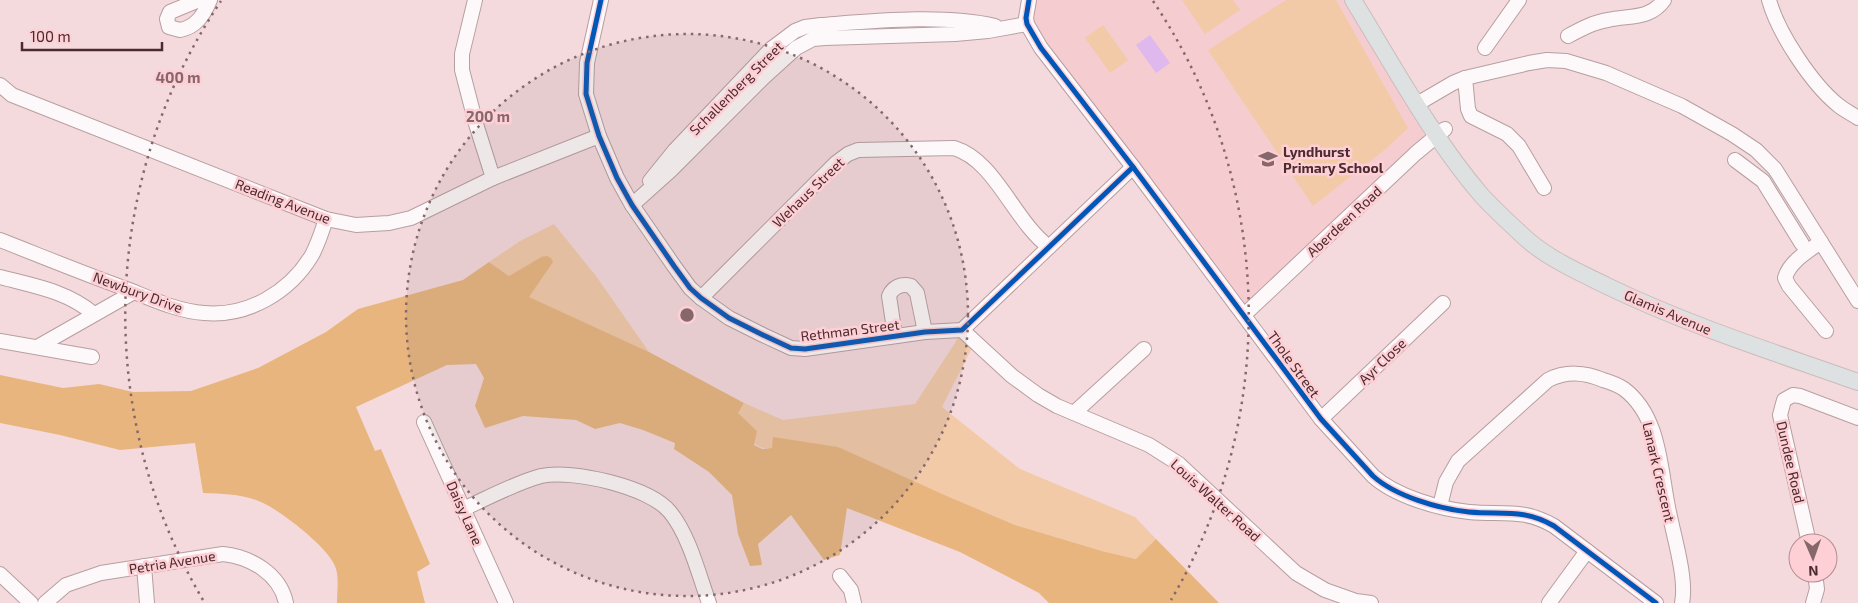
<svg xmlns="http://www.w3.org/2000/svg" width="1858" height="603" viewBox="0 0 1858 603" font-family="'Exo 2',sans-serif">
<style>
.built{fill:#f5cdd1}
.green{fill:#f2caa8}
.forest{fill:#e8b57e}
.water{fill:#dfb8ed}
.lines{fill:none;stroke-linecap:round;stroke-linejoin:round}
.minor-casing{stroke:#b79ea1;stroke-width:16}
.major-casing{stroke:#ccbbbd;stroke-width:18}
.minor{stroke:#fdf9fa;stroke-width:14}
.major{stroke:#dee1e1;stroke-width:16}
.cycleway-casing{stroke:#fecfd4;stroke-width:8}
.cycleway{stroke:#0057b8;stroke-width:5}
.ring{fill:none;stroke:#86686c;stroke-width:2.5;stroke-dasharray:2.5 5}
.labels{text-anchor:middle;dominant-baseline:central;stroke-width:5;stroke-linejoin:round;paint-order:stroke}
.street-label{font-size:14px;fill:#4a2b2f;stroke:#fecfd4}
.poi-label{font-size:14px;font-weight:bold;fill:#4a2b2f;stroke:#fecfd4;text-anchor:start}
.centre{fill:#86686c;stroke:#fecfd4;stroke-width:2.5}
.ring-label{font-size:15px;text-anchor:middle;font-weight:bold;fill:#86686c;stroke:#fecfd4;stroke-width:5;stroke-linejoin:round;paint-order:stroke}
</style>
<rect width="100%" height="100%" fill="#f4dadc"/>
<path class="built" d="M1030,0h323l85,135 -194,180 -209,-275z"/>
<g class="green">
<path d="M1182,0h51l7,10 -35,24z"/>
<path d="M1286,0h50l72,128 -21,20 -74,58 -105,-156z"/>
<path d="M1103,25l25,35 -18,13 -25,-35z"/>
<path d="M554,224l42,52 53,76 -121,-55 24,-35 -11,-5 -32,19 -20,-14 31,-21z"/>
<path d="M962,329l13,13 -33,65 78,62 115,48 21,22 -19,20 -35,-8 -87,-26 -75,-32 -167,-56v11c-24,3 -26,-17 -35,-35l6,-10 39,17 132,-16 40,-61z"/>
</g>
<path class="forest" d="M547,256l4,2 2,4 -24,35 120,55 95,51 -6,10 19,18 -3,14 8,4 10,-1 1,-11 65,10 102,46 75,32 87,26 34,8 20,-20 63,64h-170l-10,-10 -79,-41 -113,-44 -7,47 -16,5 -33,-45 -33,29 4,21 -12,1 -12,-32 -6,-39 -23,-23 -35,-23 1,-6 -32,-13 -23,-7 -25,6 -19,-9 -53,-4 -38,12 -10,-22 9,-28 -8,-14 -29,1 -91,42 19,44 6,-2 49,115 -13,8 8,31h-88c0,-11 2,-24 -1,-34 -4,-19 -55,-58 -73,-66 -18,-9 -40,-9 -60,-10l-8,-50 -75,7 -60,-15 -60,-12v-48l63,13 36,-4 34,8 58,-1 67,-23 68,-36 32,-23 105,-29 26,-18 20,14 32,-19z"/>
<path class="water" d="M1150,35l20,28 -14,10 -20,-28z"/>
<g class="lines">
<g class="minor-casing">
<g id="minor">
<path d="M199,0l-29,12 -3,7 2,8 11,3c16,-3 24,-15 30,-30"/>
<path d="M475,0l-13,54v16l14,54 17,54"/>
<path d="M601,0l-14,63 -1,31 13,42 18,42 15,27 42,61 16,22 11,10 28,20 34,17 28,13 14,1 120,-17 37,-2 171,-163"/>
<path d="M1029,0l-3,18 1,6 14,24 92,119 188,252 52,57c22,20 66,33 96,36 33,3 54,-4 85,14l102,77"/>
<path d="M1769,0c9,33 43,84 69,105 6,5 14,9 20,13"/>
<path d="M1568,36c13,-7 26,-14 40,-16 21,-5 42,0 56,-20"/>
<path d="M1485,48l34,-48"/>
<path d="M1465,78l3,31 3,7 36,18 12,12 25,42"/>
<path d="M0,85l12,10 314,124 30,6 16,-1 17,-1 22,-5 82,-40 106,-42"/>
<path d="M1417,104l36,-21 12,-5 64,-15 18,-3 19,1 40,12 76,33 50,28 24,16 19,19 83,132"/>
<path d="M1735,160l28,21 39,63"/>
<path d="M650,181l25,-31 96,-101 24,-18 10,-4 16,-2c53,-4 123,-11 174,1"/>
<path d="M632,205l39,-35 93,-93 32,-29 17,-9 12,-1 130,-4 33,-3 39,-7"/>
<path d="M0,240c41,16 82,33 124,48 26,10 52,23 80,25 44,4 86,-21 108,-58 6,-11 10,-24 14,-36"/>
<path d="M1821,242c-13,9 -32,20 -36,36l4,8 37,45"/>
<path d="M0,277c34,9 67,14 94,37"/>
<path d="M701,298l135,-135 12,-9 10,-4 96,-2c41,12 60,73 95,99"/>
<path d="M1244,315l172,-162 29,-24"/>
<path d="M962,330l50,46 26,19 19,11 92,39 30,19 117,109 29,17 31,11 15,2"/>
<path d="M895,336l-6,-40c4,-9 12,-13 22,-10l6,7 8,39"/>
<path d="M0,341l92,16"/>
<path d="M39,346l95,-54"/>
<path d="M1074,413l70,-64"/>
<path d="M1321,419l122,-116"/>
<path d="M424,422l82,181"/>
<path d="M1440,506l6,-24 12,-21 90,-81c17,-9 37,-8 55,0 7,2 15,5 21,9 37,28 36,82 45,123 5,25 18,67 13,91"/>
<path d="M463,509c25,-11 52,-26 78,-33 31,-7 109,11 129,36 19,23 29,63 39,91"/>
<path d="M1809,543l-29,-128 4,-15 9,-5 7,1 58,22"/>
<path d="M144,566l3,37"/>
<path d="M0,574l31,29"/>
<path d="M840,576l11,14 3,13"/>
<path d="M45,603l21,-18 35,-12 122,-19c28,3 57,20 63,49"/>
<path d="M1549,603l38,-52"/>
<path d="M1813,603l4,-14 -2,-16"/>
</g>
</g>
<g class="major-casing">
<path id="major" d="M1353,0c40,65 80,139 129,196 12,13 25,25 38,37 24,24 57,38 87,53 81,39 166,66 251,96"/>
</g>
<use href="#minor" class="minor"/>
<use href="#major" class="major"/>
<g class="cycleway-casing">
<g id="cycleway">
<path d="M601,0l-14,63 -1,31 13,42 18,42 15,27 42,61 16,22 11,10 28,20 34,17 28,13 14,1 120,-17 37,-2 171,-163"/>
<path d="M1029,0l-3,18 1,6 14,24 92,119 188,252 52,57c22,20 66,33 96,36 33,3 54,-4 85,14l102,77"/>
</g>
</g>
<use href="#cycleway" class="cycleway"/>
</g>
<circle cx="687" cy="315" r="281" fill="#86686c" fill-opacity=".12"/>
<g class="ring">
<circle cx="687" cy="315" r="281"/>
<path d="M203 600A562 562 0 0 1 221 1M1153 1A562 562 0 0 1 1171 600"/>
</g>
<defs>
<g id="school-bare" transform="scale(1.5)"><path d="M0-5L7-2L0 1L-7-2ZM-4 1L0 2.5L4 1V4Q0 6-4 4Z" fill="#86686c" stroke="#fecfd4" stroke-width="2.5" paint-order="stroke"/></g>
</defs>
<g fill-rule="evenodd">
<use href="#school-bare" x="1268" y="159"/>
</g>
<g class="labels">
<g class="street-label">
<text transform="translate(736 88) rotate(-45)">Schallenberg Street</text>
<text transform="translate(808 192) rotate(-44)">Wehaus Street</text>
<text transform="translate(283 201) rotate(21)">Reading Avenue</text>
<text transform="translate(1344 221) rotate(-43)">Aberdeen Road</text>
<text transform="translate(138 292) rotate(20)">Newbury Drive</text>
<text transform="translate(1668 312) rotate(23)">Glamis Avenue</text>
<text transform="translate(850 330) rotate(-7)">Rethman Street</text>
<text transform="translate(1382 361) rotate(-44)">Ayr Close</text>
<text transform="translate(1294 364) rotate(54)">Thole Street</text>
<text transform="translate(1791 462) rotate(77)">Dundee Road</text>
<text transform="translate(1659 472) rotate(77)">Lanark Crescent</text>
<text transform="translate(1216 500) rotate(42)">Louis Walter Road</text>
<text transform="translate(465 513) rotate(66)">Daisy Lane</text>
<text transform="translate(172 562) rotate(-9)">Petria Avenue</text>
</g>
<g class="poi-label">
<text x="1283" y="151">Lyndhurst<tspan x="1283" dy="16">Primary School</tspan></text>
</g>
</g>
<circle cx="687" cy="315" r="8" class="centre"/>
<g class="ring-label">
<text x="178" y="83">400 m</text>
<text x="488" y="122">200 m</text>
</g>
<g transform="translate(1813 558) rotate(178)"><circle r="24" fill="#fecfd4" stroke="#b68d92"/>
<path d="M0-4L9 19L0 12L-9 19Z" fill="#86686c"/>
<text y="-8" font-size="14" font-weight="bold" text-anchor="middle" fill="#4a2b2f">N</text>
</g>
<path d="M22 42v8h140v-8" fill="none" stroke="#4a2b2f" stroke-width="2.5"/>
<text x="30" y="42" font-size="15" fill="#4a2b2f" stroke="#fecfd4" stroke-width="4" paint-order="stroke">100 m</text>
</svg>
